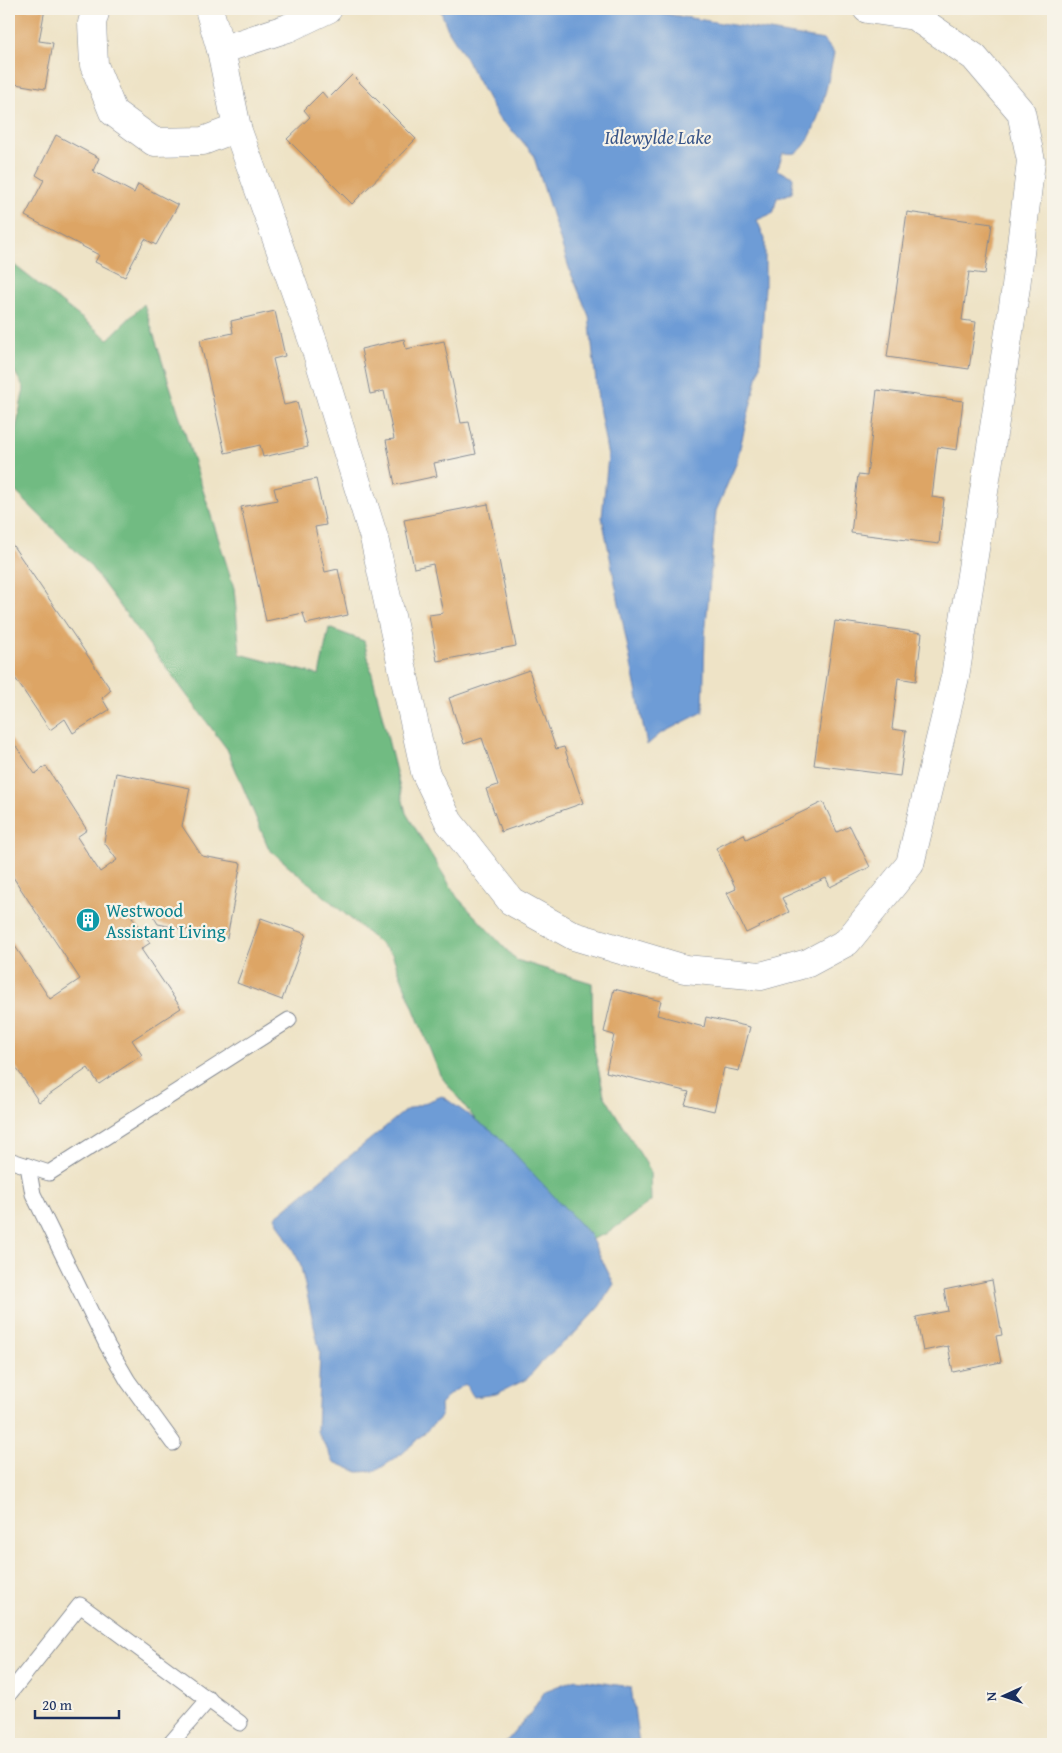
<svg xmlns="http://www.w3.org/2000/svg" width="1062" height="1753" viewBox="0 0 1062 1753" font-family="'Gentium Book Plus',serif">
<style>
.forest{fill:#71bb82;stroke:#467570}
.water{fill:#6e9cd6;stroke:#44669a}
.building{fill:#dda565}
.lines{fill:none;stroke-linecap:round;stroke-linejoin:round}
.lane-casing{stroke:#848992;stroke-width:17}
.street-casing{stroke:#848992;stroke-width:29}
.lane{stroke:#fff;stroke-width:15}
.street{stroke:#fff;stroke-width:28}
.labels{text-anchor:middle;dominant-baseline:central;stroke-width:4.5;stroke-linejoin:round;paint-order:stroke}
.culture-label{font-size:18px;fill:#0d838f;stroke:#f7f3e8;text-anchor:start}
.water-label{font-size:19px;font-style:italic;fill:#385588;stroke:#f7f3e8}
</style>
<rect width="100%" height="100%" fill="#f7f3e8"/>
<filter id="ink" filterUnits="userSpaceOnUse"><feTurbulence type="fractalNoise" baseFrequency=".02" numOctaves="2"/><feDisplacementMap in="SourceGraphic" scale="10" xChannelSelector="R" yChannelSelector="G"/><feConvolveMatrix kernelMatrix="1 2 1 2 8 2 1 2 1" color-interpolation-filters="sRGB"/></filter>
<filter id="wash" filterUnits="userSpaceOnUse"><feTurbulence type="fractalNoise" baseFrequency=".0096" numOctaves="4" result="noise"/><feDisplacementMap in="SourceGraphic" scale="20" xChannelSelector="R" yChannelSelector="G"/><feGaussianBlur stdDeviation="1.12" result="paint"/><feColorMatrix in="noise" values="0 0 0 0 0 0 0 0 0 0 0 0 0 0 0 0 0 1.4 0 .05"/><feComposite in="paint" operator="in"/></filter>
<g filter="url(#wash)">
<rect width="100%" height="100%" fill="#eee3c6"/>
<path class="forest" d="M9,261l99,78 36,-35 90,284 6,66 79,21 10,-47 35,13 42,172 51,84 59,63 76,23 1,61 11,51 46,75 1,31 -43,32 -33,12 -135,-170 -48,-121 -123,-105 -42,-100 -139,-186 -79,-78v-20l15,-77 -15,-26z"/>
<g class="water">
<path d="M440,9h196l188,31 10,13c-4,20 -18,94 -39,100 -4,1 -9,0 -12,0l-6,17 16,7 -1,16 -15,5 -4,15 -16,7 8,19v48l-5,79 -24,98 -20,47 -11,125 -2,76 -43,22 -13,11 -45,-228 6,-60 -10,-56 -9,-85 -19,-45 -37,-117 -17,-20 -17,-15 -35,-64 -16,-25z"/>
<path d="M442,1096l56,40 91,98 25,50 -15,23 -24,26 -30,25 -18,21 -31,15 -22,3 -9,-13 -15,10 -10,11 1,12 -38,36 -27,18 -18,1 -24,-10 -17,-31 3,-79 -20,-89 -25,-46 131,-107z"/>
<path d="M576,1679l55,8 8,57h-135l26,-30 15,-23z"/>
</g>
<g id="blocks">
<g class="building">
<path d="M9,9h36l-6,32 14,2 -8,46 -36,-6z"/>
<path d="M352,75l64,64 -64,65 -65,-65 23,-22 -6,-7 18,-18 6,7z"/>
<path d="M56,135l43,23 -6,13 41,22 4,-9 40,21 -22,40 -11,-6 -20,38 -30,-15 4,-7 -74,-39 19,-36 -8,-5z"/>
<path d="M907,212l85,12 -7,50 -16,-2 -7,48 14,2 -7,47 -82,-12z"/>
<path d="M275,311l10,45 -12,3 11,46 13,-3 11,45 -45,10 -3,-12 -35,8 -25,-113 33,-7 -2,-12z"/>
<path d="M404,339l2,10 38,-8 17,82 8,-1 7,32 -42,9 3,13 -42,9 -9,-45 8,-1 -10,-48 -14,3 -9,-45z"/>
<path d="M877,390l86,11 -6,49 -19,-3 -6,50 12,2 -5,45 -88,-11 7,-58 9,1z"/>
<path d="M316,479l10,46 -11,2 10,45 13,-3 10,46 -42,9 -3,-11 -37,8 -25,-114 36,-7 -3,-12z"/>
<path d="M488,504l28,142 -79,15 -8,-46 14,-2 -10,-49 -19,4 -10,-48z"/>
<path d="M9,540l102,150 -9,8 7,12 -36,23 -8,-14 -15,11 -41,-61z"/>
<path d="M835,621l87,12 -6,48 -18,-3 -6,51 14,2 -6,45 -86,-11z"/>
<path d="M529,670l27,79 8,-2 19,56 -82,29 -15,-43 12,-4 -16,-47 -18,6 -15,-46z"/>
<path d="M9,736l26,38 11,-8 41,64 -10,7 23,35 17,-12 -13,-18 12,-69 74,15 -8,38 20,30 39,7 -14,75 -69,-14 -11,-18 -15,11 18,26 -9,6 40,59 -49,32 10,15 -43,29 -11,-16 -49,34 -30,-45v-120l41,62 30,-20 -71,-108z"/>
<path d="M823,802l14,30 13,-6 20,41 -40,20 -4,-9 -44,20 7,14 -43,21 -19,-40 9,-4 -20,-41 28,-14 2,5z"/>
<path d="M261,918l45,16 -24,66 -45,-17z"/>
<path d="M614,989l47,12 -4,14 47,12 2,-10 44,10 -11,44 -15,-3 -10,43 -29,-7 4,-12 -83,-20 8,-37 -10,-3z"/>
<path d="M992,1280l10,55 -6,1 5,26 -48,10 -5,-26 -25,5 -7,-34 32,-6 -4,-21z"/>
</g>
</g>
</g>
<g filter="url(#ink)">
<use href="#blocks" fill-opacity="0" stroke="#848992" stroke-width="1"/>
<g class="lines">
<g class="lane-casing">
<g id="lane">
<path d="M9,1160l40,13 240,-153"/>
<path d="M28,1166l5,28 74,151 21,36 45,62"/>
<path d="M9,1694l71,-89 160,118"/>
<path d="M170,1744l39,-45"/>
</g>
</g>
<g class="street-casing">
<g id="street">
<path d="M96,9l-4,14 2,42 19,47 41,30 49,-1 34,-13"/>
<path d="M209,9l12,41 16,78 78,219 59,191 51,234 24,50 62,79 63,35 111,33 76,7 47,-13 39,-21 63,-78 45,-187 61,-390 15,-126 -10,-49 -47,-55 -60,-41 -47,-7"/>
<path d="M221,50l67,-22 40,-19"/>
</g>
</g>
<use href="#lane" class="lane"/>
<use href="#street" class="street"/>
</g>
</g>
<defs>
<g id="building-disc" transform="scale(1.25)"><circle r="9.5" fill="#0f9aa8" stroke="#f7f3e8"/><path d="M-4-6H4V6H1V3H-1V6H-4ZM-2.5-4.3h1.7v1.8h-1.7ZM.8-4.3h1.7v1.8H.8ZM-2.5-1h1.7V.8h-1.7ZM.8-1h1.7V.8H.8Z" fill="#fff"/></g>
</defs>
<g fill-rule="evenodd">
<use href="#building-disc" x="88" y="920"/>
</g>
<g class="labels">
<g class="culture-label">
<text x="106" y="910">Westwood<tspan x="106" dy="21">Assistant Living</tspan></text>
</g>
<g class="water-label">
<text x="658" y="137">Idlewylde Lake</text>
</g>
</g>
<rect width="1062" height="1753" fill="none" stroke="#f7f3e8" stroke-width="30"/>
<g transform="translate(1004 1696) rotate(267)" stroke="#f7f3e8" stroke-width="4" paint-order="stroke">
<path d="M0-4L9 19L0 12L-9 19Z" fill="#1b2f5e"/>
<text y="-8" font-size="14" font-weight="bold" text-anchor="middle" fill="#1b2f5e">N</text>
</g>
<path d="M35 1710v8h84v-8" fill="none" stroke="#1b2f5e" stroke-width="2.5"/>
<text x="42" y="1710" font-size="15" fill="#1b2f5e" stroke="#f7f3e8" stroke-width="4" paint-order="stroke">20 m</text>
</svg>
